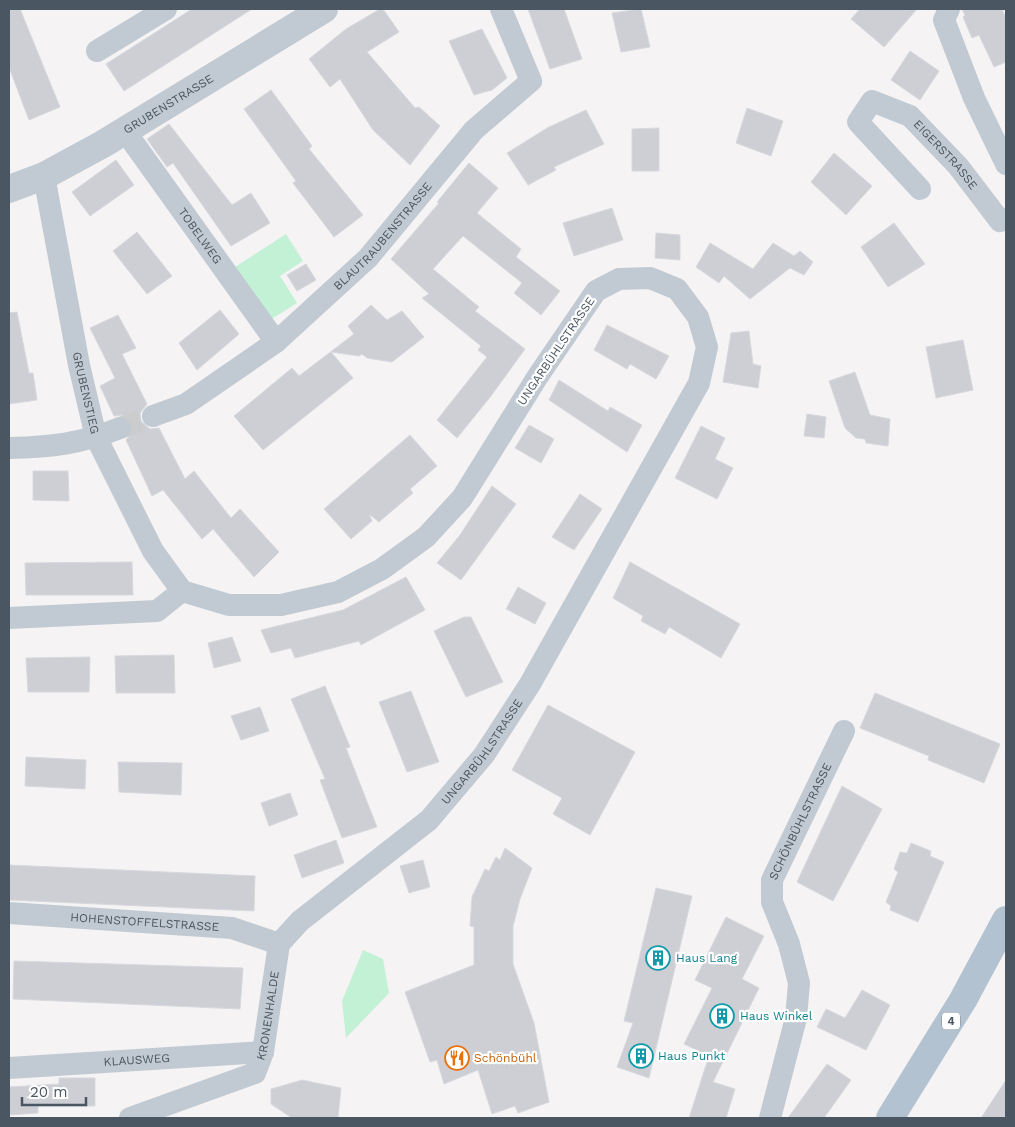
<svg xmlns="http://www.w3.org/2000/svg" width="1015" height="1127" viewBox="0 0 1015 1127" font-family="'Work Sans',sans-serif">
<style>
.green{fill:#c3f1d5}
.building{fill:#cdcfd5;stroke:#d7d9de}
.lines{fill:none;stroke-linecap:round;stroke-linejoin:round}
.minor-tunnel{stroke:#caccce;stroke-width:22;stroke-dasharray:22 11;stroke-linecap:butt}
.minor{stroke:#c1cad2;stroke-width:22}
.tertiary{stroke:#c1cad2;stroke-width:28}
.primary{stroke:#b3c2d1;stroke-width:28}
.labels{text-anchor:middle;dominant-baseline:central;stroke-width:4.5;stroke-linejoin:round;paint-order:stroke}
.shield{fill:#fff;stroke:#808990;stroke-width:1}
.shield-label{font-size:11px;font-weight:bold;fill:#4a5661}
.street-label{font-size:12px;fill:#4a5661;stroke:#fff}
.culture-label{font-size:12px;fill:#0d838f;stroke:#fff;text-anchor:start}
.food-label{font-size:12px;fill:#c56008;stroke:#fff;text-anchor:start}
</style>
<rect width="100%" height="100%" fill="#f5f3f3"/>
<g class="green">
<path d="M286,234l17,27 -23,15 17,27 -27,17 -35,-53z"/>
<path d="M363,950l20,9 6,34 -43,45 -4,-37z"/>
</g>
<g class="building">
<path d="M9,9h11l40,98 -31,13 -20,-53z"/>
<path d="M192,9h60l-128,82 -18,-27z"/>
<path d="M380,9h3l16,23 -32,20 48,56 4,-1 21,19 -30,39 -37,-35 -33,-51 -10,8 -21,-28 37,-30z"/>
<path d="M528,9h36l18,50 -32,10z"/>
<path d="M641,9l9,38 -29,5 -9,-39z"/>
<path d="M860,9h57l-33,38 -33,-28z"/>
<path d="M962,9h40l4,10v43l-12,5 -15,-32 -7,3 -9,-21 2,-2z"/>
<path d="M482,29l25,49 -15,12 -18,5 -25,-54z"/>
<path d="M910,51l29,20 -19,29 -29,-20z"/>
<path d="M271,90l41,56 -3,3 54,66 -29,22 -41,-54 3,-2 -52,-72z"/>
<path d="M747,108l36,13 -12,35 -35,-13z"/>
<path d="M586,110l18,34 -50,23 2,3 -28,15 -21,-32 40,-25z"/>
<path d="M169,124l63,81 19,-12 19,30 -39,23 -58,-83 -6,4 -20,-28z"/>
<path d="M659,128v43h-27v-42z"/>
<path d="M834,153l38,33 -26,29 -35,-33z"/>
<path d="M116,160l18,25 -44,31 -18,-24z"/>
<path d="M469,163l29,25 -21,25 44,36 -5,8 44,34 -19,24 -27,-22 8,-10 -59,-47 -30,33 46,38 -4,4 50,38 -34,47 -34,42 -20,-18 50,-63 -9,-7 3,-4 -59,-48 7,-4 -38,-35 48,-56 -2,-1z"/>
<path d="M612,208l11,32 -49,16 -11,-33z"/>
<path d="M894,223l31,41 -37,23 -27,-40z"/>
<path d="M137,232l35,44 -25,18 -34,-43z"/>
<path d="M656,233l24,2v25l-25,-2z"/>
<path d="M710,243l43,26 20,-26 21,13 6,-5 13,11 -9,13 -14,-7 -40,31 -26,-23 -5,7 -23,-16z"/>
<path d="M306,264l10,16 -19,11 -10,-16z"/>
<path d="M371,305l16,15 15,-9 22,26 -32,25 -25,-4 -5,-4 -3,2 -28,-4 22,26 -90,72 -29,-34 58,-48 7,8 55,-42 -6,-8z"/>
<path d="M220,310l19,24 -42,36 -18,-27z"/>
<path d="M17,312l12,61h4l4,27 -28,4v-91z"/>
<path d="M118,315l18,33 -14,6 25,50 -7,9 1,8 9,8 9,-1 26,51 9,-8 37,47 9,-9 39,43 -25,25 -41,-48 -11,10 -39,-49 -11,6 -26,-56 7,-9 -1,-8 -9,-8 -9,1 -14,-30 15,-8 -25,-50z"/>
<path d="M607,325l62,31 -13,23 -26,-15 -3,5 -33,-19z"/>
<path d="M749,331l4,33 8,2 -3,22 -35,-6 8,-49z"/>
<path d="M963,340l10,50 -37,8 -10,-51z"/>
<path d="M855,372l15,43 20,4 -2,27 -22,-3 -1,-4 -9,-1 -11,-10 -16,-47z"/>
<path d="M559,380l49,31 2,-4 32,18 -15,27 -78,-52z"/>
<path d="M807,414l19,3 -2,21 -20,-2z"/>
<path d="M529,425l25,14 -13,24 -26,-15z"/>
<path d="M701,426l24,12 -10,21 18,9 -16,31 -42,-21z"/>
<path d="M410,435l27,31 -27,23 3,4 -34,29 -10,-8 3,7 -21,18 -27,-30z"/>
<path d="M33,471h35l1,30 -36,-1z"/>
<path d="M492,486l24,18 -55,76 -24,-17 23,-28z"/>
<path d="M580,494l22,15 -28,41 -22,-13z"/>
<path d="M132,562l1,33h-107l-1,-32z"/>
<path d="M630,562l110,62 -19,34 -52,-31 -4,7 -24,-13 2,-5 -30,-18z"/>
<path d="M406,577l19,33 -64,35 -2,-4 -64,17 -4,-10 -20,5 -10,-23 82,-20z"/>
<path d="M518,587l28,16 -11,21 -29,-15z"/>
<path d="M464,617h7l32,65 -37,15 -32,-66z"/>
<path d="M232,637l9,24 -27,7 -6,-25z"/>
<path d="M174,655l1,38h-59l-1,-37z"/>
<path d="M90,657l-1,35h-61l-2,-34z"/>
<path d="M325,686l25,61 -4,1 31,79 -35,11 -22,-58 5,-1 -34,-80z"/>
<path d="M411,691l28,71 -32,10 -28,-70z"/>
<path d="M875,693l125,51 -16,39 -56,-23 1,-4 -69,-28z"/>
<path d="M548,705l87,47 -45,83 -37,-21 9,-16 -50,-28z"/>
<path d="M260,707l9,24 -28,9 -10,-24z"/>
<path d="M26,757l60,3 -1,29 -60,-3z"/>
<path d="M118,762l64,1 -1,32 -62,-3z"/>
<path d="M842,786l40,23 -49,92 -36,-19z"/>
<path d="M290,793l8,22 -29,11 -8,-23z"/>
<path d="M336,840l8,23 -42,15 -8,-23z"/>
<path d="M911,843l20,8 -1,5 14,6 -26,60 -28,-12 1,-4 -5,-4 12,-30 -4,-3 6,-17 7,1z"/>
<path d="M505,848l27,20 -12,31 -7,27v38l21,59 15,79 -31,11 -3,-7 -23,8 -14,-44 -34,14 -7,-24 -7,2 -25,-70 69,-27v-38l-4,-1 2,-29 13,-28 4,2 7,-14 4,3z"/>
<path d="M423,860l7,27 -21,6 -9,-27z"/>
<path d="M9,865l246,11 -1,35 -245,-11z"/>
<path d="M656,888l36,8 -43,182 -32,-11 16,-44 -9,-2z"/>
<path d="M726,917l38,19 -22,43 17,9 -46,94 22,7 -9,29h-37l20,-62 -25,-12 28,-56 -17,-8z"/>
<path d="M14,961l229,7 -3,41 -227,-10z"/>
<path d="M862,990l28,15 -24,45 -49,-23 9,-18 19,9z"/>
<path d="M827,1064l24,16 -27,38h-36z"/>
<path d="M59,1078h36v28h-57v7l-29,2v-28l50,-3z"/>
<path d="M302,1080l39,8 -3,30h-46l-21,-14v-15z"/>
<path d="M1006,1080v38h-25z"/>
</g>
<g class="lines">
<path class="minor-tunnel" d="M120,428l33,-12"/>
<g class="minor">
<path d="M949,9l-5,11 30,78 32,66"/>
<path d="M97,51l69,-42"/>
<path id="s1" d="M125,131l151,211"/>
<path id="s2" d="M44,176l35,189 17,72 57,114 29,40"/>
<path id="s3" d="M920,189l-62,-67 14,-21 38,15 48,50 42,55 6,-2"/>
<path id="s4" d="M153,416l33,-12 90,-62 92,-84 106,-128 57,-49 -30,-72"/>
<path d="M9,448c43,-1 70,-4 111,-20"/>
<path d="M9,618l148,-7 25,-20"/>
<path id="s5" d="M9,913l223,15 47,16"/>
<path id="s6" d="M9,1068l254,-16"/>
<path id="s7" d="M130,1118l125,-45 8,-21 16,-108 21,-23 129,-101 55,-65 46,-71 169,-301 8,-36 -9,-30 -21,-28 -27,-11 -31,1 -23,12 -58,85 -76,122 -36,39 -44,32 -44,23 -57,13h-52l-47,-14"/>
<path id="s8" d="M770,1118l26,-100 3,-35 -10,-39 -17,-42v-22l72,-149"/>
</g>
<path class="tertiary" id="s9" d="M9,189l35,-13 59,-32 221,-135"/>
<path class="primary" d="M890,1118l73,-118 43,-80"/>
</g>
<defs>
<g id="building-ring" transform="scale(1.25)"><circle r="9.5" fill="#fff" stroke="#0f9aa8" stroke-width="1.5"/><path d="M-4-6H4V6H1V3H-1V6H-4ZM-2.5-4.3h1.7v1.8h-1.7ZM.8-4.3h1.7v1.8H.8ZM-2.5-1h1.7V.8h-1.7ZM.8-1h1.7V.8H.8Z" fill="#0f9aa8"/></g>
<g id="restaurant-ring" transform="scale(1.25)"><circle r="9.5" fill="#fff" stroke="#e8710a" stroke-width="1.5"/><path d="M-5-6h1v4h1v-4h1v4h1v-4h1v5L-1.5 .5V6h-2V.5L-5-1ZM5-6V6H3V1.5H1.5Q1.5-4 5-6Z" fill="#e8710a"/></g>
</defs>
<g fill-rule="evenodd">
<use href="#building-ring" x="658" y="958"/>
<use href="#building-ring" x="722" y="1016"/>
<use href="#building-ring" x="641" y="1056"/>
<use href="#restaurant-ring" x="457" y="1058"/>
</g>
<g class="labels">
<rect class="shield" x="942" y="1012.5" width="18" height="17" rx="4"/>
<g class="shield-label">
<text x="951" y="1021">4</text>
</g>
<g class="street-label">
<text stroke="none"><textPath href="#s9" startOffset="181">GRUBENSTRASSE</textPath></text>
<text stroke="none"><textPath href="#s3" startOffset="210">EIGERSTRASSE</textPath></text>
<text stroke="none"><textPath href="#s1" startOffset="129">TOBELWEG</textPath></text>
<text stroke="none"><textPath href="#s4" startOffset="295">BLAUTRAUBENSTRASSE</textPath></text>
<text transform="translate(556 351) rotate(-56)">UNGARBÜHLSTRASSE</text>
<text stroke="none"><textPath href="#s2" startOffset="221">GRUBENSTIEG</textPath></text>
<text stroke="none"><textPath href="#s7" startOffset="546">UNGARBÜHLSTRASSE</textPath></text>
<text stroke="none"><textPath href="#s8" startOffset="311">SCHÖNBÜHLSTRASSE</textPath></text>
<text stroke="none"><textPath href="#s5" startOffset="136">HOHENSTOFFELSTRASSE</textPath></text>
<text stroke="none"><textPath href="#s7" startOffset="192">KRONENHALDE</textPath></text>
<text stroke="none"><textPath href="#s6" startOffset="128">KLAUSWEG</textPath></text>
</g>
<g class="culture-label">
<text x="676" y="958">Haus Lang</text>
<text x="740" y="1016">Haus Winkel</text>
<text x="658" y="1056">Haus Punkt</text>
</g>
<g class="food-label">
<text x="474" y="1058">Schönbühl</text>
</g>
</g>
<rect width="1015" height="1127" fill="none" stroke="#4a5661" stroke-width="20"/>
<path d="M22 1097v8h64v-8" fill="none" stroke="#4a5661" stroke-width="2.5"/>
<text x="30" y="1097" font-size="15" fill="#4a5661" stroke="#ffffff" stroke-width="4" paint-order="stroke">20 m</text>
</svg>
